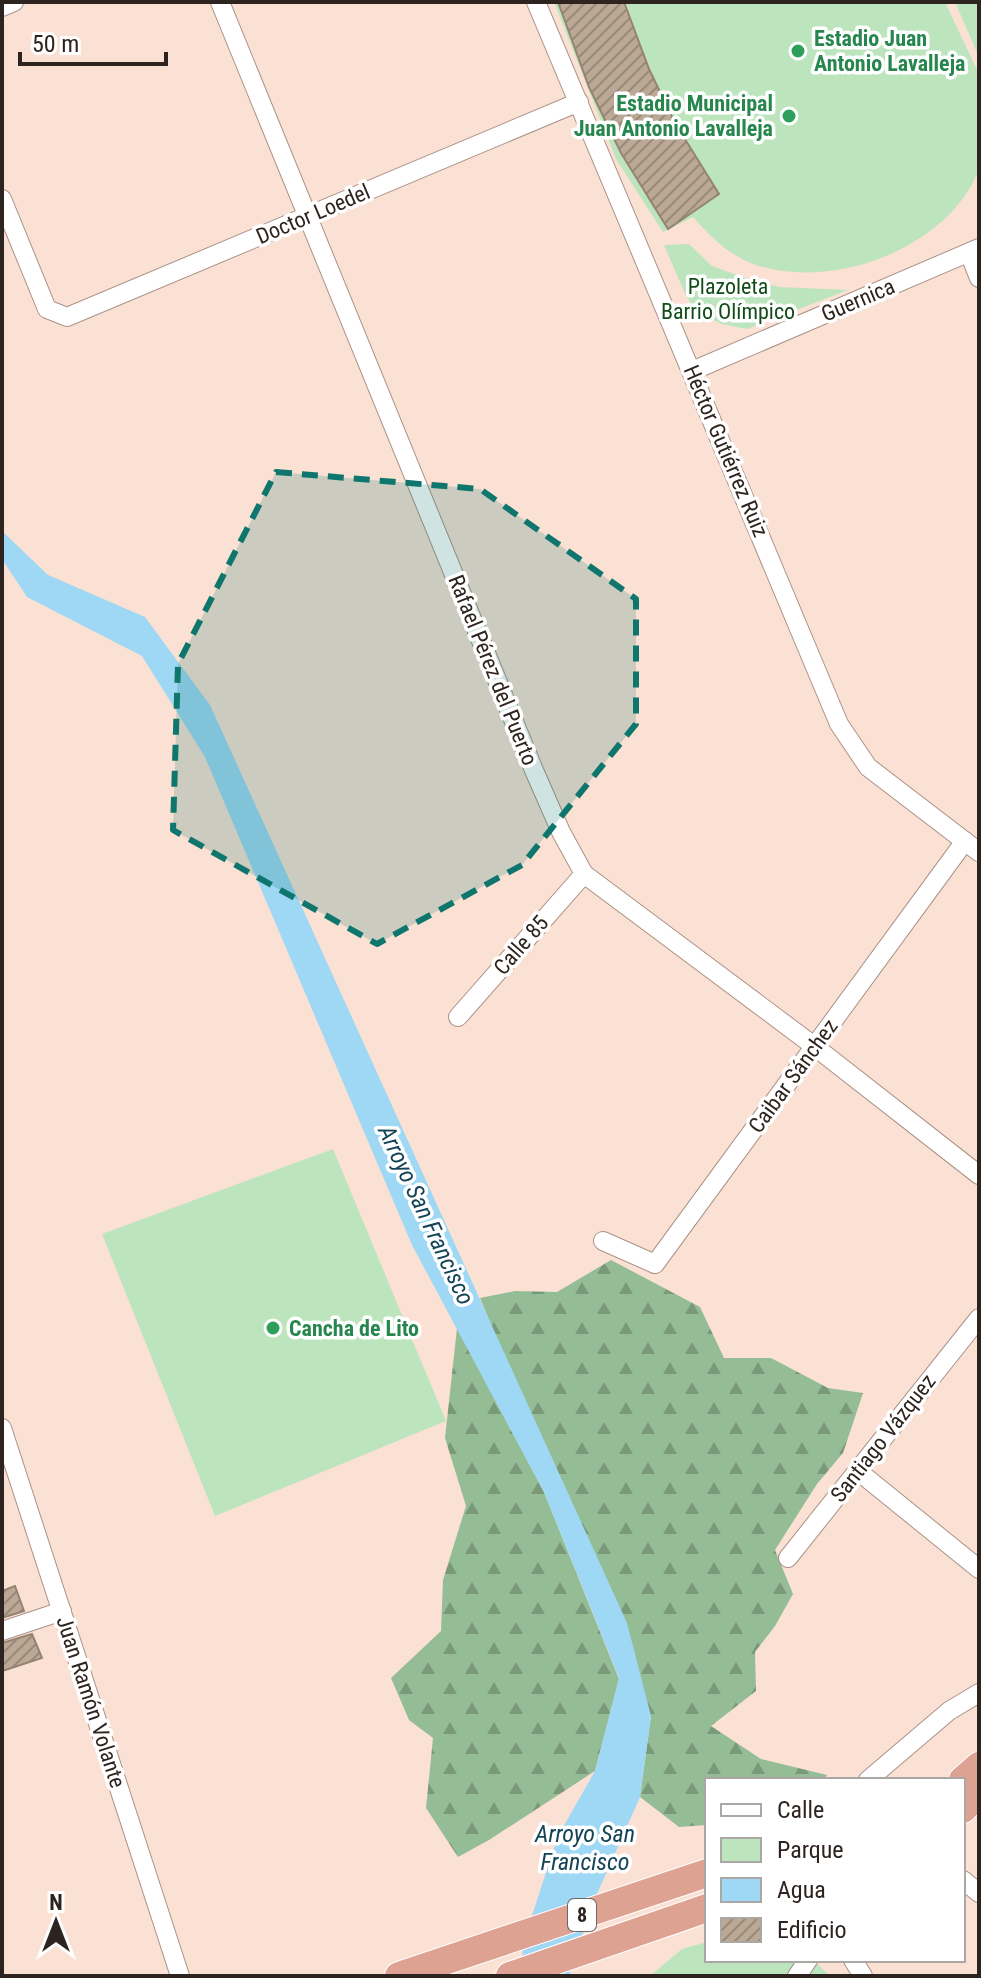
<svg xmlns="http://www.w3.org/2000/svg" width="981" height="1978" viewBox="0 0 981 1978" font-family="'Roboto Condensed',sans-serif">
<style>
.green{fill:#bde5bd}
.forest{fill:url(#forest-firs)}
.water{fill:#9ed8f5}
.building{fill:url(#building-hatch);stroke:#968472;stroke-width:2}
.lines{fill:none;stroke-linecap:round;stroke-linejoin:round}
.minor-casing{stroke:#ab9287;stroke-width:20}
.trunk-casing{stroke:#fff;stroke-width:30}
.minor{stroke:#fff;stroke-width:18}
.trunk{stroke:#dea292;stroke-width:28}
.marked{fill:#0f766e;fill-opacity:0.2;stroke:#0f766e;stroke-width:6;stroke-dasharray:16 10;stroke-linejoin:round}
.leisure-dot{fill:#2e9e5b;stroke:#fff;stroke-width:3}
.labels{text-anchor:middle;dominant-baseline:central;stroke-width:7;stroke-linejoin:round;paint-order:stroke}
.shield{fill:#fff;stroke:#6d6662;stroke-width:2}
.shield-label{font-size:20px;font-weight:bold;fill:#2e241f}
.leisure-label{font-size:22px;font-weight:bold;fill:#27864d;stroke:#fff;text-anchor:start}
.street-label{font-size:22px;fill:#2e241f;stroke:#fff}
.park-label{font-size:22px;fill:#124d19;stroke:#fff}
.water-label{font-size:24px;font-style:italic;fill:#134357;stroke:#fff}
</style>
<defs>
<pattern id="forest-firs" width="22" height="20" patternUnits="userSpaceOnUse" patternTransform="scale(2)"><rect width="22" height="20" fill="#95bd95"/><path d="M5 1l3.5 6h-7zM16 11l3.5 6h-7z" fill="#7a9979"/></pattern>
<pattern id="building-hatch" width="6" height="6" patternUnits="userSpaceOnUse" patternTransform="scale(2)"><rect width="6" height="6" fill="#bba995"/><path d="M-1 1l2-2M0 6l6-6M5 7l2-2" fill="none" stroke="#988979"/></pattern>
</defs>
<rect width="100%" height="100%" fill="#fbe0d4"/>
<g class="green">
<path d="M554,2h391l34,72v95c-30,79 -146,122 -223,96 -28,-10 -44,-27 -63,-48l-30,15 -47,-73z"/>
<path d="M955,2h24v55z"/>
<path d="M689,244l23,22 39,14 29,7 68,3 -101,39 -25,-5 -24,-11 -12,-17 -22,-51z"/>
<path d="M333,1149l113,272 -231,95 -113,-282z"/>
<path d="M707,1942v18h106l17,16h-180l32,-27z"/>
</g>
<g class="forest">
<path d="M611,1260l89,47 24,51h47l57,30 35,5 -20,60 -26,31 -42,66 18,44 -18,32 -20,26 1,39 -45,35 50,33 66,16 -3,5h-117v45l-28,2 -39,-30 11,-81 -171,-418 35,-7 42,1z"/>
<path d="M457,1328l87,164 75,187 -24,92 -106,69 -31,17 -32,-49 7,-70 -24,-18 -18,-42 50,-47 2,-51 23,-74 -21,-68z"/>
</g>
<path class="water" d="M2,531l46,44 97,42 65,88 417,918 24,93 -11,81 -47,106 -24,73h-49l4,-36 34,-104 37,-65 24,-93 -75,-186 -132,-247 -207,-488 -63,-101 -115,-59 -25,-38z"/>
<g class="building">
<path d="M558,2h66l25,67 26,54 44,71 -51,35 -47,-76 -32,-66z"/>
<path d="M15,1586l9,25 -22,7v-27z"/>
<path d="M32,1634l10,24 -40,13v-28z"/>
</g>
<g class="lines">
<g class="minor-casing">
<g id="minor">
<path d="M220,2l313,766 28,64 23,42 230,172 165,129"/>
<path d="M536,2l303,722 29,43 111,85"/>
<path d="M2,7l12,-5"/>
<path d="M2,199l45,110 20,8 512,-215"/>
<path d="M969,253l10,25"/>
<path d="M692,371l287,-123"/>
<path d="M458,1017l126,-143"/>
<path d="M603,1241l52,23 310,-423"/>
<path d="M2,1428l178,548"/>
<path d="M858,1471l121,98"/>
<path d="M788,1558l191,-240"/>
<path d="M2,1631l60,-20"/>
<path d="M868,1780l81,-69 30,-18"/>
<path d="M963,1880l16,13"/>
<path d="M853,1960l10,16"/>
<path d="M797,1976l11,-16"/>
</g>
</g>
<g class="trunk-casing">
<g id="trunk">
<path d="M963,1780l16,-14"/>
<path d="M963,1809l16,-17"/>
<path d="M399,1976l308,-103"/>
<path d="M510,1976l197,-68"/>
</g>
</g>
<use href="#minor" class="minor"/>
<use href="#trunk" class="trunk"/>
</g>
<path class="marked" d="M276,472l204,17 156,110v125l-114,141 -145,79 -204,-114 5,-166z"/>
<g class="leisure-dot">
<circle cx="798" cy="51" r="8"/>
<circle cx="789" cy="116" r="8"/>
<circle cx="273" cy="1328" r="8"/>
</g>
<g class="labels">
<rect class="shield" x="568" y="1899" width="28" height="32" rx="6"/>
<g class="shield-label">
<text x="582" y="1915">8</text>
</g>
<g class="leisure-label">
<text x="814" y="38">Estadio Juan<tspan x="814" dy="25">Antonio Lavalleja</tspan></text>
<text x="773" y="103" text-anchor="end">Estadio Municipal<tspan x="773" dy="25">Juan Antonio Lavalleja</tspan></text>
<text x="289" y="1328">Cancha de Lito</text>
</g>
<g class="street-label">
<text transform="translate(313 214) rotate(-23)">Doctor Loedel</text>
<text transform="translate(858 300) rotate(-23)">Guernica</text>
<text transform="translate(726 451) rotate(67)">Héctor Gutiérrez Ruiz</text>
<text transform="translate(493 670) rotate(68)">Rafael Pérez del Puerto</text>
<text transform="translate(521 945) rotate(-49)">Calle 85</text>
<text transform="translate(793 1076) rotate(-54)">Caibar Sánchez</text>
<text transform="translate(883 1438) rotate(-52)">Santiago Vázquez</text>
<text transform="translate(91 1702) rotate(72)">Juan Ramón Volante</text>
</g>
<g class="park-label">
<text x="728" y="286">Plazoleta<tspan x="728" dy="25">Barrio Olímpico</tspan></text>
</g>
<g class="water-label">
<text transform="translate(426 1215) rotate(65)">Arroyo San Francisco</text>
<text x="585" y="1834">Arroyo San<tspan x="585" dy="28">Francisco</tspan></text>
</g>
</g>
<rect width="981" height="1978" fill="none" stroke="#2e241f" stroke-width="8"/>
<rect x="705" y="1778" width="260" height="184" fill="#ffffff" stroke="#aba7a5" stroke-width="2"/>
<rect x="721" y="1804" width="40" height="12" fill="#ffffff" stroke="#aba7a5" stroke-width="2"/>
<text x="777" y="1818" font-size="24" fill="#2e241f">Calle</text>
<rect x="721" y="1838" width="40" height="24" fill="#bde5bd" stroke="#aba7a5" stroke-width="2"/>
<text x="777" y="1858" font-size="24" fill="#2e241f">Parque</text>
<rect x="721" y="1878" width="40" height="24" fill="#9ed8f5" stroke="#aba7a5" stroke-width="2"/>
<text x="777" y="1898" font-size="24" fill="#2e241f">Agua</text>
<rect x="721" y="1918" width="40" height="24" fill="url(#building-hatch)" stroke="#aba7a5" stroke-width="2"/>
<text x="777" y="1938" font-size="24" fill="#2e241f">Edificio</text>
<g transform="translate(56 1922)" stroke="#ffffff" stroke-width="6" paint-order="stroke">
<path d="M0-6L14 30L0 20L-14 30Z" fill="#2e241f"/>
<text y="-12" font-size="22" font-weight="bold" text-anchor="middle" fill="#2e241f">N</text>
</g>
<path d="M20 52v12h146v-12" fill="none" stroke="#2e241f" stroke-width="4"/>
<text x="32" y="52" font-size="24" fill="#2e241f" stroke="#ffffff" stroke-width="6" paint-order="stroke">50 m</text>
</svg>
